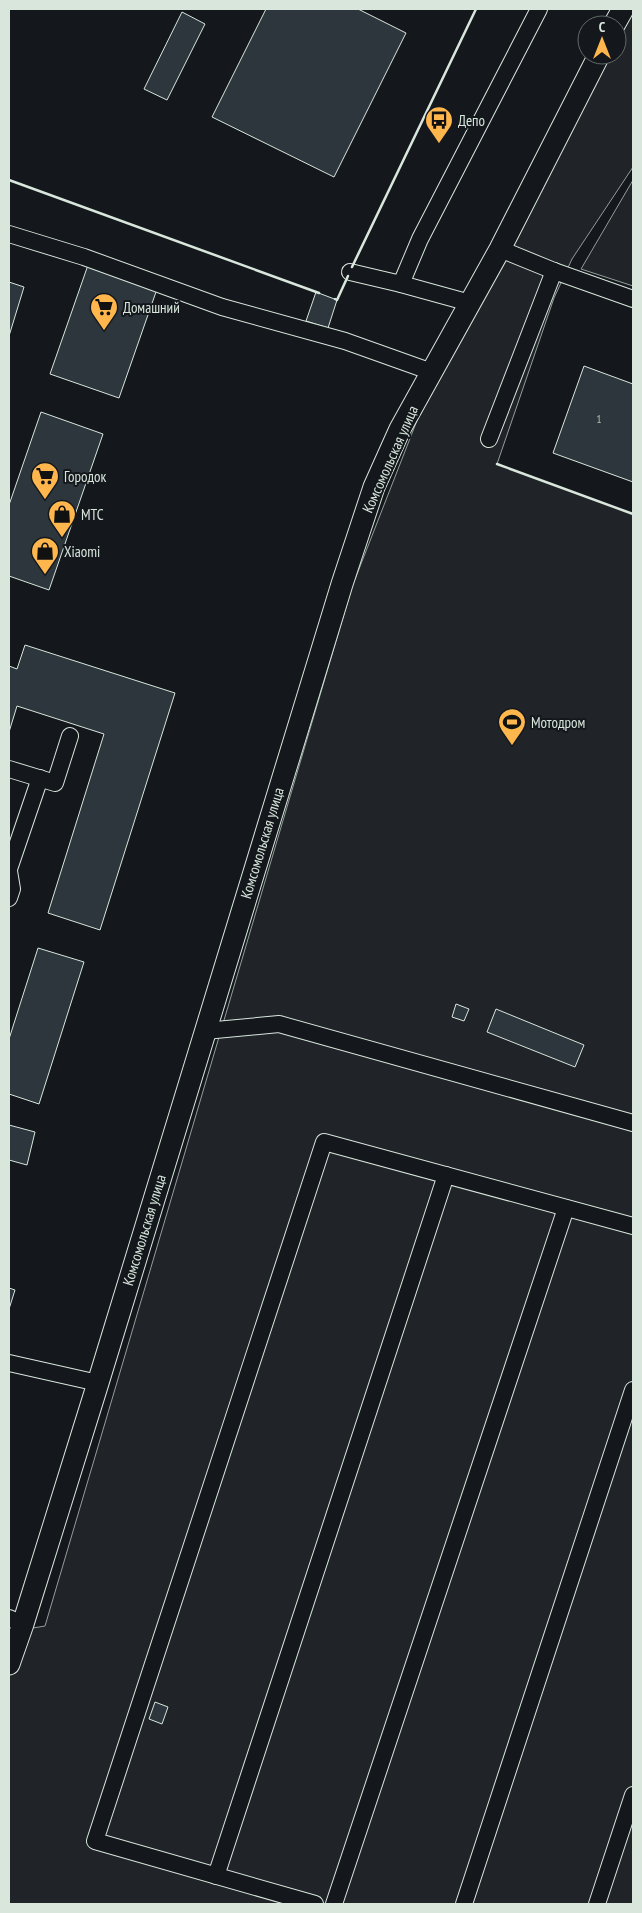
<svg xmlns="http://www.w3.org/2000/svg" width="642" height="1913" viewBox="0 0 642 1913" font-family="'PT Sans Narrow',sans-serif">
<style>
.green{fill:#202428;stroke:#939e99}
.building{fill:#2c363c;stroke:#d8e6dc}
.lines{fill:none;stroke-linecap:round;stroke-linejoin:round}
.minor-casing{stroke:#d8e6dc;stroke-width:18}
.major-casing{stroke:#d8e6dc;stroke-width:23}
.minor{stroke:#14181c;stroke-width:16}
.major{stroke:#14181c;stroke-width:21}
.wall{stroke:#d8e6dc;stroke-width:2.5}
.labels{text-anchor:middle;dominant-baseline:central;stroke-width:4;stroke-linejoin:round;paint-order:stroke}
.number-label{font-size:12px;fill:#adbab4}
.poi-label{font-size:15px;fill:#d8e6dc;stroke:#14181c;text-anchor:start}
.street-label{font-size:15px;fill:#d8e6dc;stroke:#14181c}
</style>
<rect width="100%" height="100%" fill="#14181c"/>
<g class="green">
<path d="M633,9v158l-61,92 -18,39 -57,166 136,50v1390h-624v-272l36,-6 307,-1039 73,-187 179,-345h13v-25z"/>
<path d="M633,180v106l-52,-17z"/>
</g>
<g class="building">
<path d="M266,9h92l48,24 -72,144 -122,-60z"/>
<path d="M182,12l23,12 -38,76 -23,-11z"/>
<path d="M88,265l69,24 -38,109 -69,-24z"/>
<path d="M9,282l15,5 -15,49z"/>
<path d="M316,292l21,8 -9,28 -22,-7z"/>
<path d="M584,366l49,18v98l-80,-29z"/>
<path d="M41,412l62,22 -54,156 -40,-14v-71z"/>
<path d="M25,645l150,48 -75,237 -52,-17 56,-179 -87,-28 -8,26v-66l8,3z"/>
<path d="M38,948l46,14 -45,142 -30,-10v-55z"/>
<path d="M456,1004l13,5 -5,12 -12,-4z"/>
<path d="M496,1009l88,36 -9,22 -88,-35z"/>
<path d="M9,1125l26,7 -8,33 -18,-5z"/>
<path d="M9,1288l6,2 -6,19z"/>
<path d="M155,1702l13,5 -6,17 -13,-5z"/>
</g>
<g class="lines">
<g class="minor-casing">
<g id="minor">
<path d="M9,234l75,23 138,50 123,34 87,31"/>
<path d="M500,249l54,22 79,28"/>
<path d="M350,272l51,12"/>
<path d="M470,303l-69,-19 19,-45 119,-230"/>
<path d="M489,439l65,-168"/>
<path d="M9,769l46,14 15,-47"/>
<path d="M9,869l31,-91"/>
<path d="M9,871l3,18 -3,9"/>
<path d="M205,1031l74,-7 354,99"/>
<path d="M9,1363l89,20"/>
<path d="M9,1618l14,6"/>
<path d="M216,1876l230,-701"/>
<path d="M315,1904l-220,-63 229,-699 309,84"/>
<path d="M334,1904l232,-696"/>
<path d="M464,1904l169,-514"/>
<path d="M597,1904l36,-109"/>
</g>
</g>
<g class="major-casing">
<g id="major">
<path d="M614,25l9,-16"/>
<path d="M9,1664l14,-40 75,-241 244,-799 32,-97 26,-58 100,-180 99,-194"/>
</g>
</g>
<use href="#minor" class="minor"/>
<use href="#major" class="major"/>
<g class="wall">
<path d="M9,180l310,113"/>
<path d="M352,267l124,-258"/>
<path d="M335,299l2,1 11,-24"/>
<path d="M497,464l136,50"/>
</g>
</g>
<defs>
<g id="bus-pin" transform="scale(1.4375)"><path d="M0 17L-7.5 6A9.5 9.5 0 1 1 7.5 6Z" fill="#ffb74d" stroke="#14181c"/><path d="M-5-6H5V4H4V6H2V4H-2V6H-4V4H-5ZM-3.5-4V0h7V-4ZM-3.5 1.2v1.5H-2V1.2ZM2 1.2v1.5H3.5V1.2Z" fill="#111"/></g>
<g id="supermarket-pin" transform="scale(1.4375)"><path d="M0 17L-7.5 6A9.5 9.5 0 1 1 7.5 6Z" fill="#ffb74d" stroke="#14181c"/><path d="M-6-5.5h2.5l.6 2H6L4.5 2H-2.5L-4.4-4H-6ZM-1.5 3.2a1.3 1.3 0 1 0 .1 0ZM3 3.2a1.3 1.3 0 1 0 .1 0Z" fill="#111"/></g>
<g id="shop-pin" transform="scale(1.4375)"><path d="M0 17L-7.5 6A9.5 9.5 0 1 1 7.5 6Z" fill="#ffb74d" stroke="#14181c"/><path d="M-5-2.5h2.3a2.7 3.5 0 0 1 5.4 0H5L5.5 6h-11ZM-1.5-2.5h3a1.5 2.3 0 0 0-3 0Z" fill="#111"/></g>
<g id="stadium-pin" transform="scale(1.4375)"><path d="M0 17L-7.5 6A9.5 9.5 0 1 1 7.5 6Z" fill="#ffb74d" stroke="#14181c"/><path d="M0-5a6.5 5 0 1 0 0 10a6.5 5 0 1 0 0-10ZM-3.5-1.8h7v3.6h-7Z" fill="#111"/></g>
</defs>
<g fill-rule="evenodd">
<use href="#bus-pin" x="439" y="120"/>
<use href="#supermarket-pin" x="104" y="307"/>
<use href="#supermarket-pin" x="45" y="476"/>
<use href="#shop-pin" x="62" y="514"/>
<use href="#shop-pin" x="45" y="551"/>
<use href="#stadium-pin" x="512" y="722"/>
</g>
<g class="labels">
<g class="number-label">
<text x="599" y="418">1</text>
</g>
<g class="poi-label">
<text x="458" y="120">Депо</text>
<text x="123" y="307">Домашний</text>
<text x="64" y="476">Городок</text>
<text x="81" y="514">МТС</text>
<text x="64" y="551">Xiaomi</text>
<text x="531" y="722">Мотодром</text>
</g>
<g class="street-label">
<text transform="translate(390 459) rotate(-66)">Комсомольская улица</text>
<text transform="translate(262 843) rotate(-73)">Комсомольская улица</text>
<text transform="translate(144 1230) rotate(-73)">Комсомольская улица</text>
</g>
</g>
<rect width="642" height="1913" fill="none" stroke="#d8e6dc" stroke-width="20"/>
<g transform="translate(602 40)"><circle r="24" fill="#14181c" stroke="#626a69"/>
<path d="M0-4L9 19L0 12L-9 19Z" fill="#ffb74d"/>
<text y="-8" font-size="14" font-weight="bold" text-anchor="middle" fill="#d8e6dc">С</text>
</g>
</svg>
